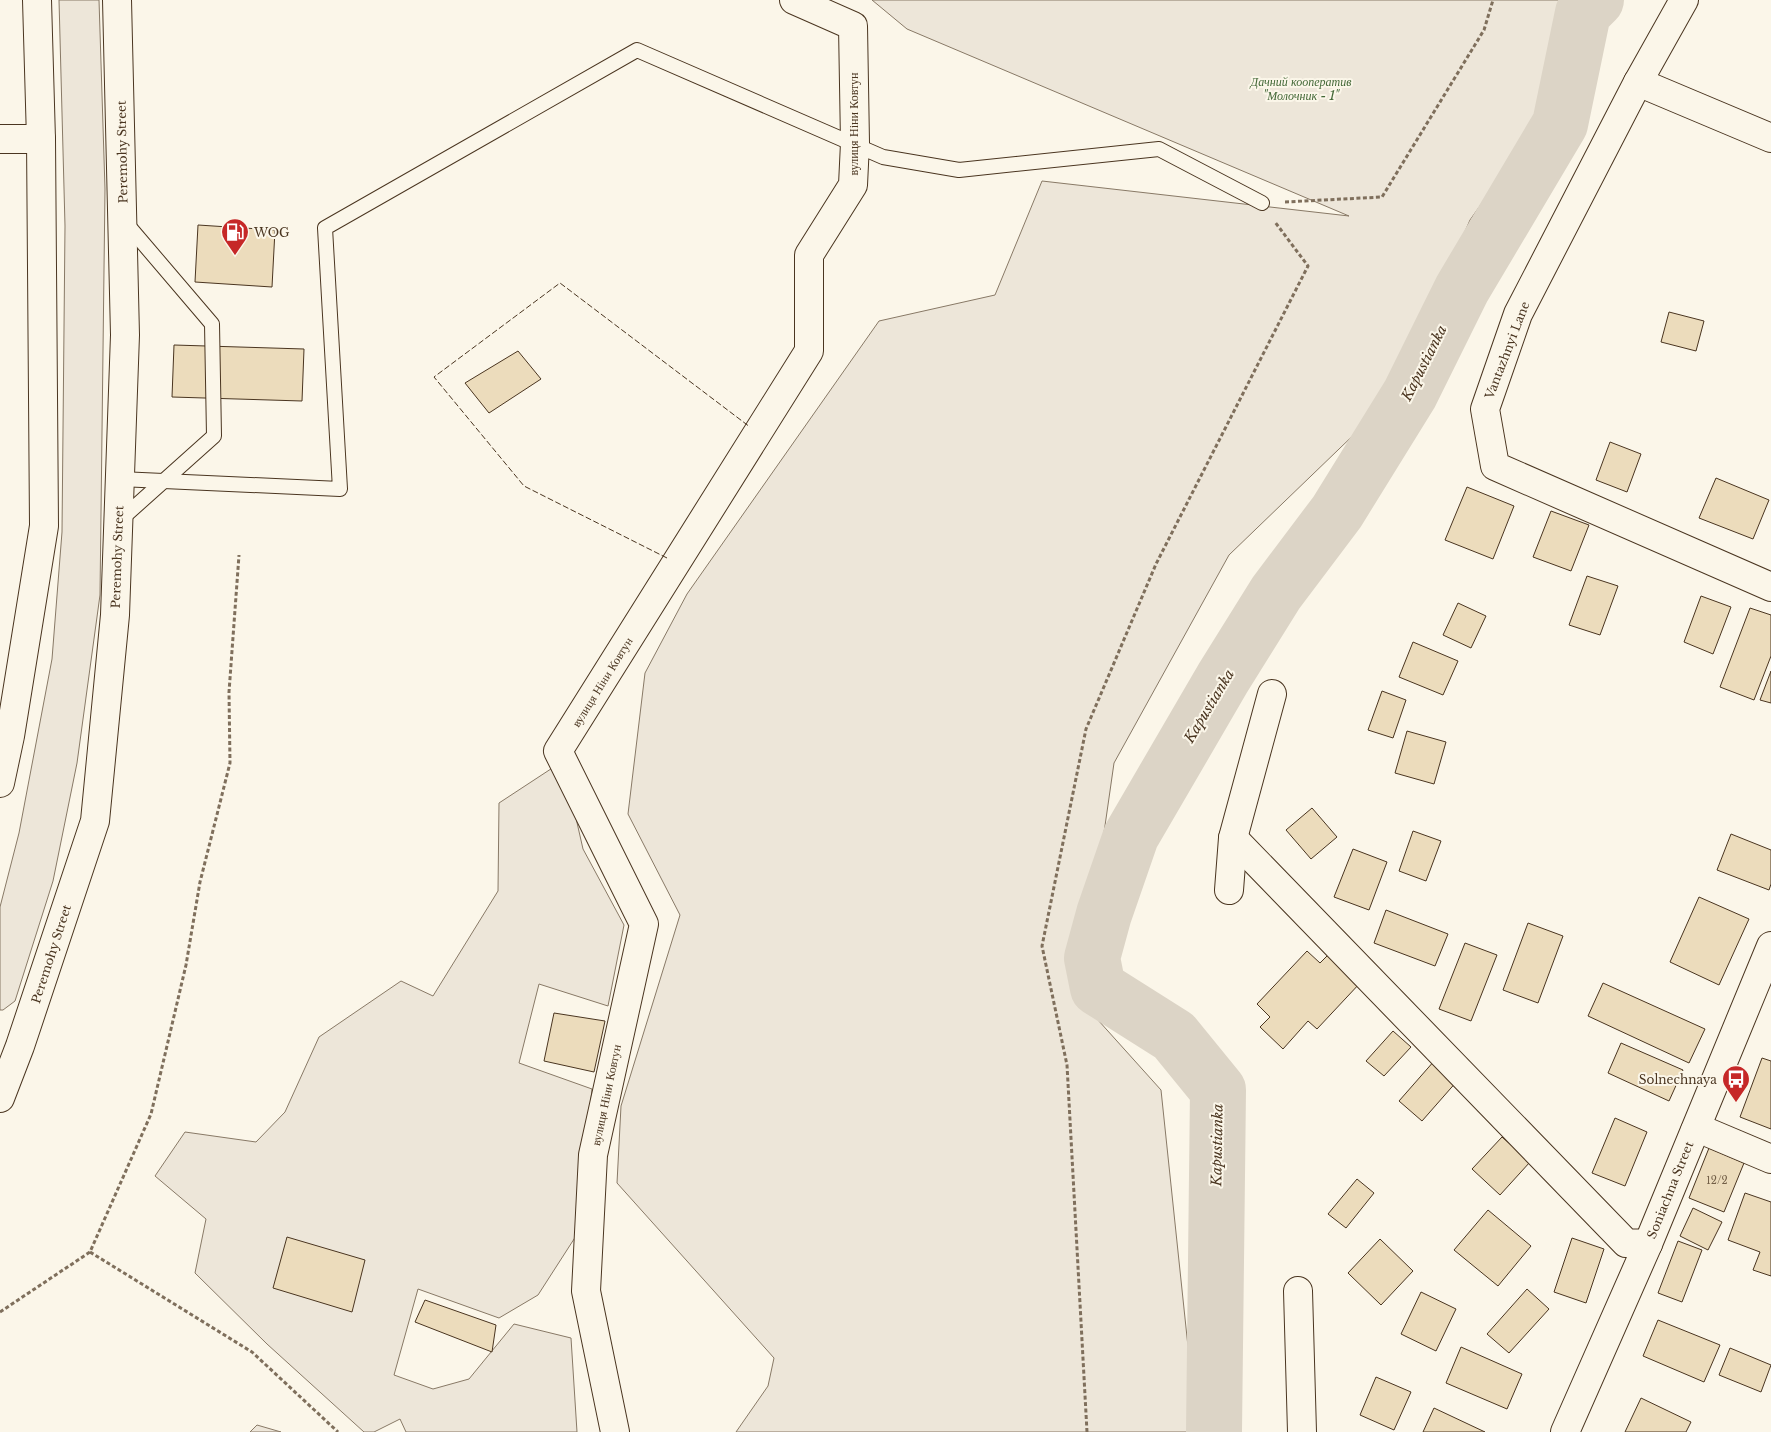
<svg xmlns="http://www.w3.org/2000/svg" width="1771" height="1432" viewBox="0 0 1771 1432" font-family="'Libre Baskerville',serif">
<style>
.green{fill:#ede6d9;stroke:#887966}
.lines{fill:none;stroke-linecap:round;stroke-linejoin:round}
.river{stroke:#dcd4c6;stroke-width:56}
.building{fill:#ecdcbc;stroke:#4a3520}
.lane-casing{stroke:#4a3520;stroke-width:16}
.street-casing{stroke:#4a3520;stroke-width:30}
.secondary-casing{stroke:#4a3520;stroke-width:30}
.path{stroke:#7f6f5c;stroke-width:3;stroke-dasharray:4 2.5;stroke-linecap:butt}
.lane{stroke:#fbf6e9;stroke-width:14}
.street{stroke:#fbf6e9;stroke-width:28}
.secondary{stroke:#fbf6e9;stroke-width:28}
.fence{stroke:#4a3520;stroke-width:1;stroke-dasharray:6 2.5;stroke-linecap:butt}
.labels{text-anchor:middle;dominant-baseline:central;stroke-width:4;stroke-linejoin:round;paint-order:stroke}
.number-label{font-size:10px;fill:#725f47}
.park-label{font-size:12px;font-style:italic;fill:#436837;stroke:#fbf6e9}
.street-label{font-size:12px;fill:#4a3520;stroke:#fbf6e9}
.poi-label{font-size:12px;fill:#4a3520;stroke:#fbf6e9;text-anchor:start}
.water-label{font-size:14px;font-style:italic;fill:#4a3520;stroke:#fbf6e9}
</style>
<rect width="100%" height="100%" fill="#fbf6e9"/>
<g class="green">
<path d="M59,0h40l6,189 -5,406 -23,168 -24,118 -38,120 -12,9h-3v-103l19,-74 33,-174 10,-127 3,-306z"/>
<path d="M872,0h691l-24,122 -69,98 -77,177 -164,158 -115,208 -34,237 81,90 36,342h-461l32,-46 6,-28 -157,-175 4,-77 59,-191 -52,-101 17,-141 42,-79 192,-273 116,-26 47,-114 307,35 -442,-187z"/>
<path d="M563,761l20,88 41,76 -16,81 -69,-22 -20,79 73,26 -16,147 -38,59 -39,23 -81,-29 -24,86 39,14 36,-10 45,-55 57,14 6,94h-171l-6,-13 -26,13h-10l-97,-88 -72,-71 11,-54 -51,-43 30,-44 71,10 29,-30 34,-75 82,-56 32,15 65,-105 1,-88z"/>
<path d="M257,1425l24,7h-31z"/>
</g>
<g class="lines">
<path class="river" d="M1214,1432l4,-342 -44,-54 -76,-48 -6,-30 12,-44 27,-78 92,-158 53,-85 61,-81 73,-118 52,-105 98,-165 23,-111 13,-13"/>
</g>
<g class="building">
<path d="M198,225l77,5 -3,57 -77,-5z"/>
<path d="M1669,312l35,9 -8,30 -35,-9z"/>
<path d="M174,345l130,4 -2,52 -130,-4z"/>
<path d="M518,351l23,28 -52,34 -24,-30z"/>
<path d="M1610,442l31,12 -14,38 -31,-12z"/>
<path d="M1716,478l53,22 -16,39 -54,-21z"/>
<path d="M1467,487l47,19 -21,53 -48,-19z"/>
<path d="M1551,511l38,14 -18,46 -38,-14z"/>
<path d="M1587,576l31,10 -18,49 -31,-10z"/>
<path d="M1701,596l30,11 -18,47 -29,-12z"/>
<path d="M1458,603l28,13 -15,32 -28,-13z"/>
<path d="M1750,608l21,7v41l-17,44 -34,-13z"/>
<path d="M1413,642l45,19 -15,34 -44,-18z"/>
<path d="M1771,671v32l-11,-3z"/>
<path d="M1382,691l24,9 -13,38 -25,-8z"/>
<path d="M1407,731l39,11 -12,42 -39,-11z"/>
<path d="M1312,808l25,29 -26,22 -25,-29z"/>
<path d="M1413,831l28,10 -15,40 -27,-10z"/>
<path d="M1731,834l40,16v34l-2,6 -52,-20z"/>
<path d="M1353,849l34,13 -18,48 -35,-13z"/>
<path d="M1699,897l50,22 -30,66 -49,-23z"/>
<path d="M1386,910l62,24 -13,32 -61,-23z"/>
<path d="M1528,923l35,13 -25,67 -35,-13z"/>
<path d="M1465,943l32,12 -26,66 -32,-12z"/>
<path d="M1307,951l13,12 10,-10 31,29 -44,47 -9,-8 -25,28 -23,-22 10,-10 -13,-13z"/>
<path d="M1603,983l102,46 -16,34 -101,-47z"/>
<path d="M554,1013l51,8 -11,51 -50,-11z"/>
<path d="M1393,1031l18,16 -27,29 -18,-15z"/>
<path d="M1621,1043l62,27 -14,31 -61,-28z"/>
<path d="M1762,1058l9,3v68l-31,-12z"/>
<path d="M1435,1060l23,20 -36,41 -23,-20z"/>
<path d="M1615,1118l32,14 -22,54 -33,-13z"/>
<path d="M1502,1137l28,25 -30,33 -28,-26z"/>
<path d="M1709,1148l35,15 -20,49 -35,-14z"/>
<path d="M1357,1179l17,14 -28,35 -18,-14z"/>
<path d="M1745,1193l26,9v74l-18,-6 7,-18 -32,-12z"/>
<path d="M1693,1208l29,14 -14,28 -28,-14z"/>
<path d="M1488,1210l43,36 -33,40 -44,-36z"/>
<path d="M287,1237l78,23 -13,52 -79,-24z"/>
<path d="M1572,1238l32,11 -18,54 -32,-11z"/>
<path d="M1380,1239l33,32 -32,34 -33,-32z"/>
<path d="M1678,1241l24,9 -20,52 -24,-9z"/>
<path d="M1527,1289l22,20 -40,44 -22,-19z"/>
<path d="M1421,1292l35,17 -20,42 -35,-17z"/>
<path d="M425,1300l71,25 -4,27 -77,-30z"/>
<path d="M1658,1320l62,25 -16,37 -61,-26z"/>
<path d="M1461,1347l61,27 -15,35 -61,-26z"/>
<path d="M1730,1348l41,17 -10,27 -42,-17z"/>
<path d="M1376,1377l35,15 -17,38 -34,-15z"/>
<path d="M1641,1398l50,24 -5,10h-61z"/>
<path d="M1434,1408l51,24h-62z"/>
</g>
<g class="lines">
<g class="lane-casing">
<g id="lane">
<path d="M120,479l220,10 -15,-261 312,-178 246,107 76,13 200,-21 103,54"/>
<path d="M119,521l95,-85 -2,-112 -87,-102"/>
</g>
</g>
<g class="street-casing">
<g id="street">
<path d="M1684,0l-46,82 -120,232 -33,95 10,57 276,121"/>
<path d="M1638,82l133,56"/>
<path d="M0,139h41"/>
<path d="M1233,838l393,405 22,1"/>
<path d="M1229,890l4,-52 39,-144"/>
<path d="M1695,1131l12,1 64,27"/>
<path d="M1298,1291l4,141"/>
<path d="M615,1432l-29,-141 7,-136 51,-231 -86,-173 251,-400v-96l44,-70 2,-42 -2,-117 -59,-26"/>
</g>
</g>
<g class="secondary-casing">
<g id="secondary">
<path d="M0,783l10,-47 34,-210 -3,-387 -4,-139"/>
<path d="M0,1098l20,-52 75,-225 20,-206 10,-280 -8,-335"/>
<path d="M1565,1432l83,-188 123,-298"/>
</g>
</g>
<g class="path">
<path d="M1285,202l97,-5 102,-167 9,-30"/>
<path d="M90,1252l162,100 86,80"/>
<path d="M0,1312l90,-60 61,-138 35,-149 14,-83 30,-119 -1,-71 10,-137"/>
<path d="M1087,1432l-20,-367 -25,-119 44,-217 70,-165 152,-298 -33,-44"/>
</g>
<use href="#lane" class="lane"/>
<use href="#street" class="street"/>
<use href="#secondary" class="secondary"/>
<path class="fence" d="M667,558l-143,-72 -90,-109 126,-94 190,144"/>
</g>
<defs>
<g id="fuel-pin" transform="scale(1.4375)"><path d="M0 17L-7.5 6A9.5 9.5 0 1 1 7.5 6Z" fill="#c62828" stroke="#fbf6e9"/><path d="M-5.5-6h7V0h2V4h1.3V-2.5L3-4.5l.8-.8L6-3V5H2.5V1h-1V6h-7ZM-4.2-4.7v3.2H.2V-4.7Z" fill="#fff"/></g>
<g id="bus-pin" transform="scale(1.4375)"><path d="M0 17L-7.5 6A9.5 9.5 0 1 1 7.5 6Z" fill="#c62828" stroke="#fbf6e9"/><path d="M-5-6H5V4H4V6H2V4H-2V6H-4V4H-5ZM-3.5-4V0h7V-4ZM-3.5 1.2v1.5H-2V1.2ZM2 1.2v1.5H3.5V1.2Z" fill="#fff"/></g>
</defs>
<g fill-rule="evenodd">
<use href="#fuel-pin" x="235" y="232"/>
<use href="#bus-pin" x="1736" y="1079"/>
</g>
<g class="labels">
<g class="number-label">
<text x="1717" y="1180">12/2</text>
</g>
<g class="park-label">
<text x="1301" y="81">Дачний кооператив<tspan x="1301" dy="14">"Молочник - 1"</tspan></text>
</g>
<g class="street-label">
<text transform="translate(853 124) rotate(-90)">вулиця Ніни Ковтун</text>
<text transform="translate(122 152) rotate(-91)">Peremohy Street</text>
<text transform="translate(1507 350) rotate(-69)">Vantazhnyi Lane</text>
<text transform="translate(117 557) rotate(-88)">Peremohy Street</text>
<text transform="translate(602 682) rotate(-58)">вулиця Ніни Ковтун</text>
<text transform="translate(51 954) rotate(-72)">Peremohy Street</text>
<text transform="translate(606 1095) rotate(-78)">вулиця Ніни Ковтун</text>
<text transform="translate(1670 1190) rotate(-68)">Soniachna Street</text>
</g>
<g class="poi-label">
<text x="254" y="232">WOG</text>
<text x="1717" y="1079" text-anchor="end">Solnechnaya</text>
</g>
<g class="water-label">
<text transform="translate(1424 363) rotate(-63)">Kapustianka</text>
<text transform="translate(1209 706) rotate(-59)">Kapustianka</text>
<text transform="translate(1217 1145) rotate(-89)">Kapustianka</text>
</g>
</g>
</svg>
